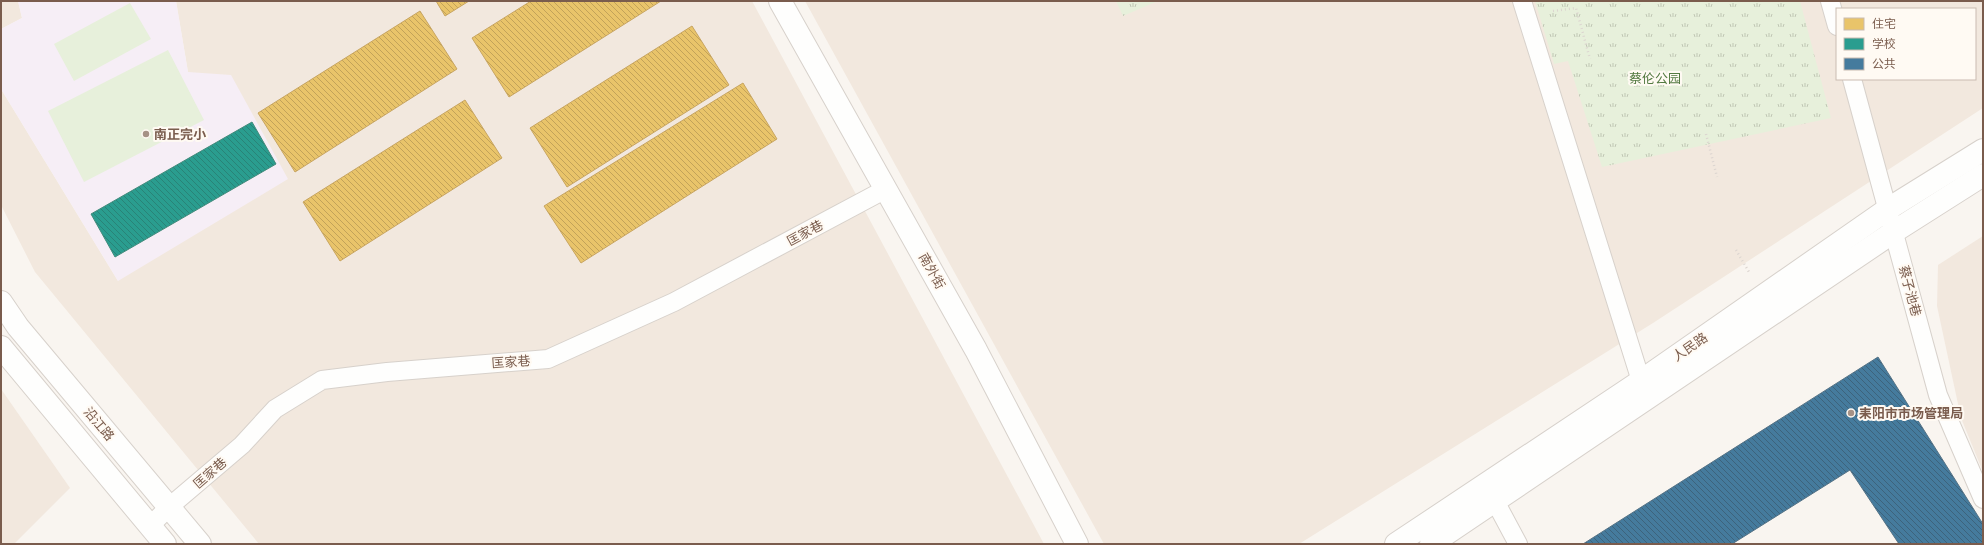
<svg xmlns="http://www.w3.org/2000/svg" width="1984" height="545" viewBox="0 0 1984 545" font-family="Helvetica,'Noto Sans SC',sans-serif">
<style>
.residential{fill:#f2e8de;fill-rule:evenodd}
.education{fill:#f6eef6}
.green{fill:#e7f0db}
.park{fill:url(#park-tufts)}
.homes{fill:url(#homes-back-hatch);stroke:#c8a561}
.schools{fill:url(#schools-back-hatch);stroke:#428a7b}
.public{fill:url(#public-back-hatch);stroke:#557285}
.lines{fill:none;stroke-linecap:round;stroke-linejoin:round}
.service-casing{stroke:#d7d1cb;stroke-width:20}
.minor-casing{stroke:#d7d1cb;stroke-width:24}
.tertiary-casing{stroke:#d7d1cb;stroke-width:24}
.path{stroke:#dcd5d0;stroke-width:2.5;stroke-dasharray:1 3;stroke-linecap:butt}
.service{stroke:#fefefd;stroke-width:18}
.minor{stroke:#fefefd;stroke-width:22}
.tertiary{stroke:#fefefd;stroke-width:22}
.poi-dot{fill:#a69286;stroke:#fffaf3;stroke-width:1.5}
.labels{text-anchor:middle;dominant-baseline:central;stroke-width:4;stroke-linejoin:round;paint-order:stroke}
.park-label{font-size:13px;fill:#537a41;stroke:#fffaf3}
.poi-label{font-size:13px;font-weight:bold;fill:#7a5c4d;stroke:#fffaf3;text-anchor:start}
.street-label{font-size:13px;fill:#7a5c4d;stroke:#fffaf3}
</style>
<defs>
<pattern id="park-tufts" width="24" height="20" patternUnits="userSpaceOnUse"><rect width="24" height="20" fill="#e7f0db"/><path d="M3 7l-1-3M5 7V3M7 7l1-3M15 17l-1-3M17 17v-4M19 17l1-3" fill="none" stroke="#c0c6b4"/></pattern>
<pattern id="homes-back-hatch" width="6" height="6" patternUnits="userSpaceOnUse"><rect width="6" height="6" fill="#e9c46a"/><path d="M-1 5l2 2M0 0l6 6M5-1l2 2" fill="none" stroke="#c2a259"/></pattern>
<pattern id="schools-back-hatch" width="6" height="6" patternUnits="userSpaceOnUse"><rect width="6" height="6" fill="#2a9d8f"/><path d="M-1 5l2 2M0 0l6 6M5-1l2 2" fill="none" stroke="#298377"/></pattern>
<pattern id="public-back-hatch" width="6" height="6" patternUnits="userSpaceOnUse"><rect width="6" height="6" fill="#457b9d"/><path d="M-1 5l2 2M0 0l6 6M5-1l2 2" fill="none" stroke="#3d637c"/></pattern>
</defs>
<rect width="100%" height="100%" fill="#f9f5f0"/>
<g class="residential">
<path d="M1,1h17l4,17 -21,11z"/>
<path d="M176,1h576l292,543h-785l-224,-272 -34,-67v-116l117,192 70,-209z"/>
<path d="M805,1h1178v107l-330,215 -354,221h-195zM1837,9h138v70h-138z"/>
<path d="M1983,236v236l-22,-54 -24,-112 1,-41z"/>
<path d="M1,389l69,99 -56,56h-13z"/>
</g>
<path class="education" d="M18,1h158l12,71 43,3 57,104 -170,102 -117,-192v-60l21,-11z"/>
<g class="green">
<path d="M130,3l21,36 -77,42 -20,-37z"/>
<path d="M168,50l36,70 -120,62 -36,-71z"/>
</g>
<g class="park">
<path d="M1116,1h42l-35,15z"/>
<path d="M1535,1h265l31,117 -229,49 -34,-106 -14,3z"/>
</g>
<g class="homes">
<path d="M436,1h33l-24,15z"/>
<path d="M531,1h130l-152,96 -37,-59z"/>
<path d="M420,11l37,58 -162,103 -37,-59z"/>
<path d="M692,26l37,59 -162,102 -37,-59z"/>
<path d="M743,83l34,56 -196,124 -37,-57z"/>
<path d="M465,100l37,58 -162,103 -37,-59z"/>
</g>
<path class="schools" d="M252,122l24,42 -161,93 -24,-43z"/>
<path class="public" d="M1878,357l105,167v20h-84l-49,-74 -118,74h-149z"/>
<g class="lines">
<g class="service-casing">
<g id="service">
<path d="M1522,1l119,380"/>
<path d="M1830,1l7,25"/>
<path d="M1852,79l86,316 45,104"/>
<path d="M1488,488l30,56"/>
<path d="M150,526l19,-19 73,-62 33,-36 47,-29 65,-8 161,-13 126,-57 212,-113"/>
</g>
</g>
<g class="minor-casing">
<path id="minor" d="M780,1l196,349 101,194"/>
</g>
<g class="tertiary-casing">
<g id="tertiary">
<path d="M1,302l17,25 182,217"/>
<path d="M1,347l164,197"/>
<path d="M1396,544l245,-163 247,-172 95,-59"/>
<path d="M1431,544l464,-313 88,-56"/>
</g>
</g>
<g class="path">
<path d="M1553,11l23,-3 14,51"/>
<path d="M1706,134l11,43"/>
<path d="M1736,250l13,22"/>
</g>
<use href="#service" class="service"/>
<use href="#minor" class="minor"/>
<use href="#tertiary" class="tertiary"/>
</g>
<g class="poi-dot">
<circle cx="146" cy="134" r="4"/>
<circle cx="1851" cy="413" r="4"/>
</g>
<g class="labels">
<g class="park-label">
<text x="1655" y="78">蔡伦公园</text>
</g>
<g class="poi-label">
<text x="154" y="134">南正完小</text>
<text x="1859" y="413">耒阳市市场管理局</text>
</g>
<g class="street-label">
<text transform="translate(805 233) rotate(-28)">匡家巷</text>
<text transform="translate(932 271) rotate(61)">南外街</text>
<text transform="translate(1910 291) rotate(75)">蔡子池巷</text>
<text transform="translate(1690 347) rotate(-35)">人民路</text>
<text transform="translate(511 362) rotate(-4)">匡家巷</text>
<text transform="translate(99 424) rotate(50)">沿江路</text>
<text transform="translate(210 473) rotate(-41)">匡家巷</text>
</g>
</g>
<rect width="1984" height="545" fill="none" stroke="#7a5c4d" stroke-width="4"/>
<rect x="1836" y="8" width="140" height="72" fill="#fffaf3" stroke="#cabbb1"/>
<rect x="1844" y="18" width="20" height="12" fill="#e9c46a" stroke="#cabbb1"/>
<text x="1872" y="28" font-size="12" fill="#7a5c4d">住宅</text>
<rect x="1844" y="38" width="20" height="12" fill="#2a9d8f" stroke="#cabbb1"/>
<text x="1872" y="48" font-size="12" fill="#7a5c4d">学校</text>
<rect x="1844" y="58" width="20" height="12" fill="#457b9d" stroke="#cabbb1"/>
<text x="1872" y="68" font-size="12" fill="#7a5c4d">公共</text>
</svg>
